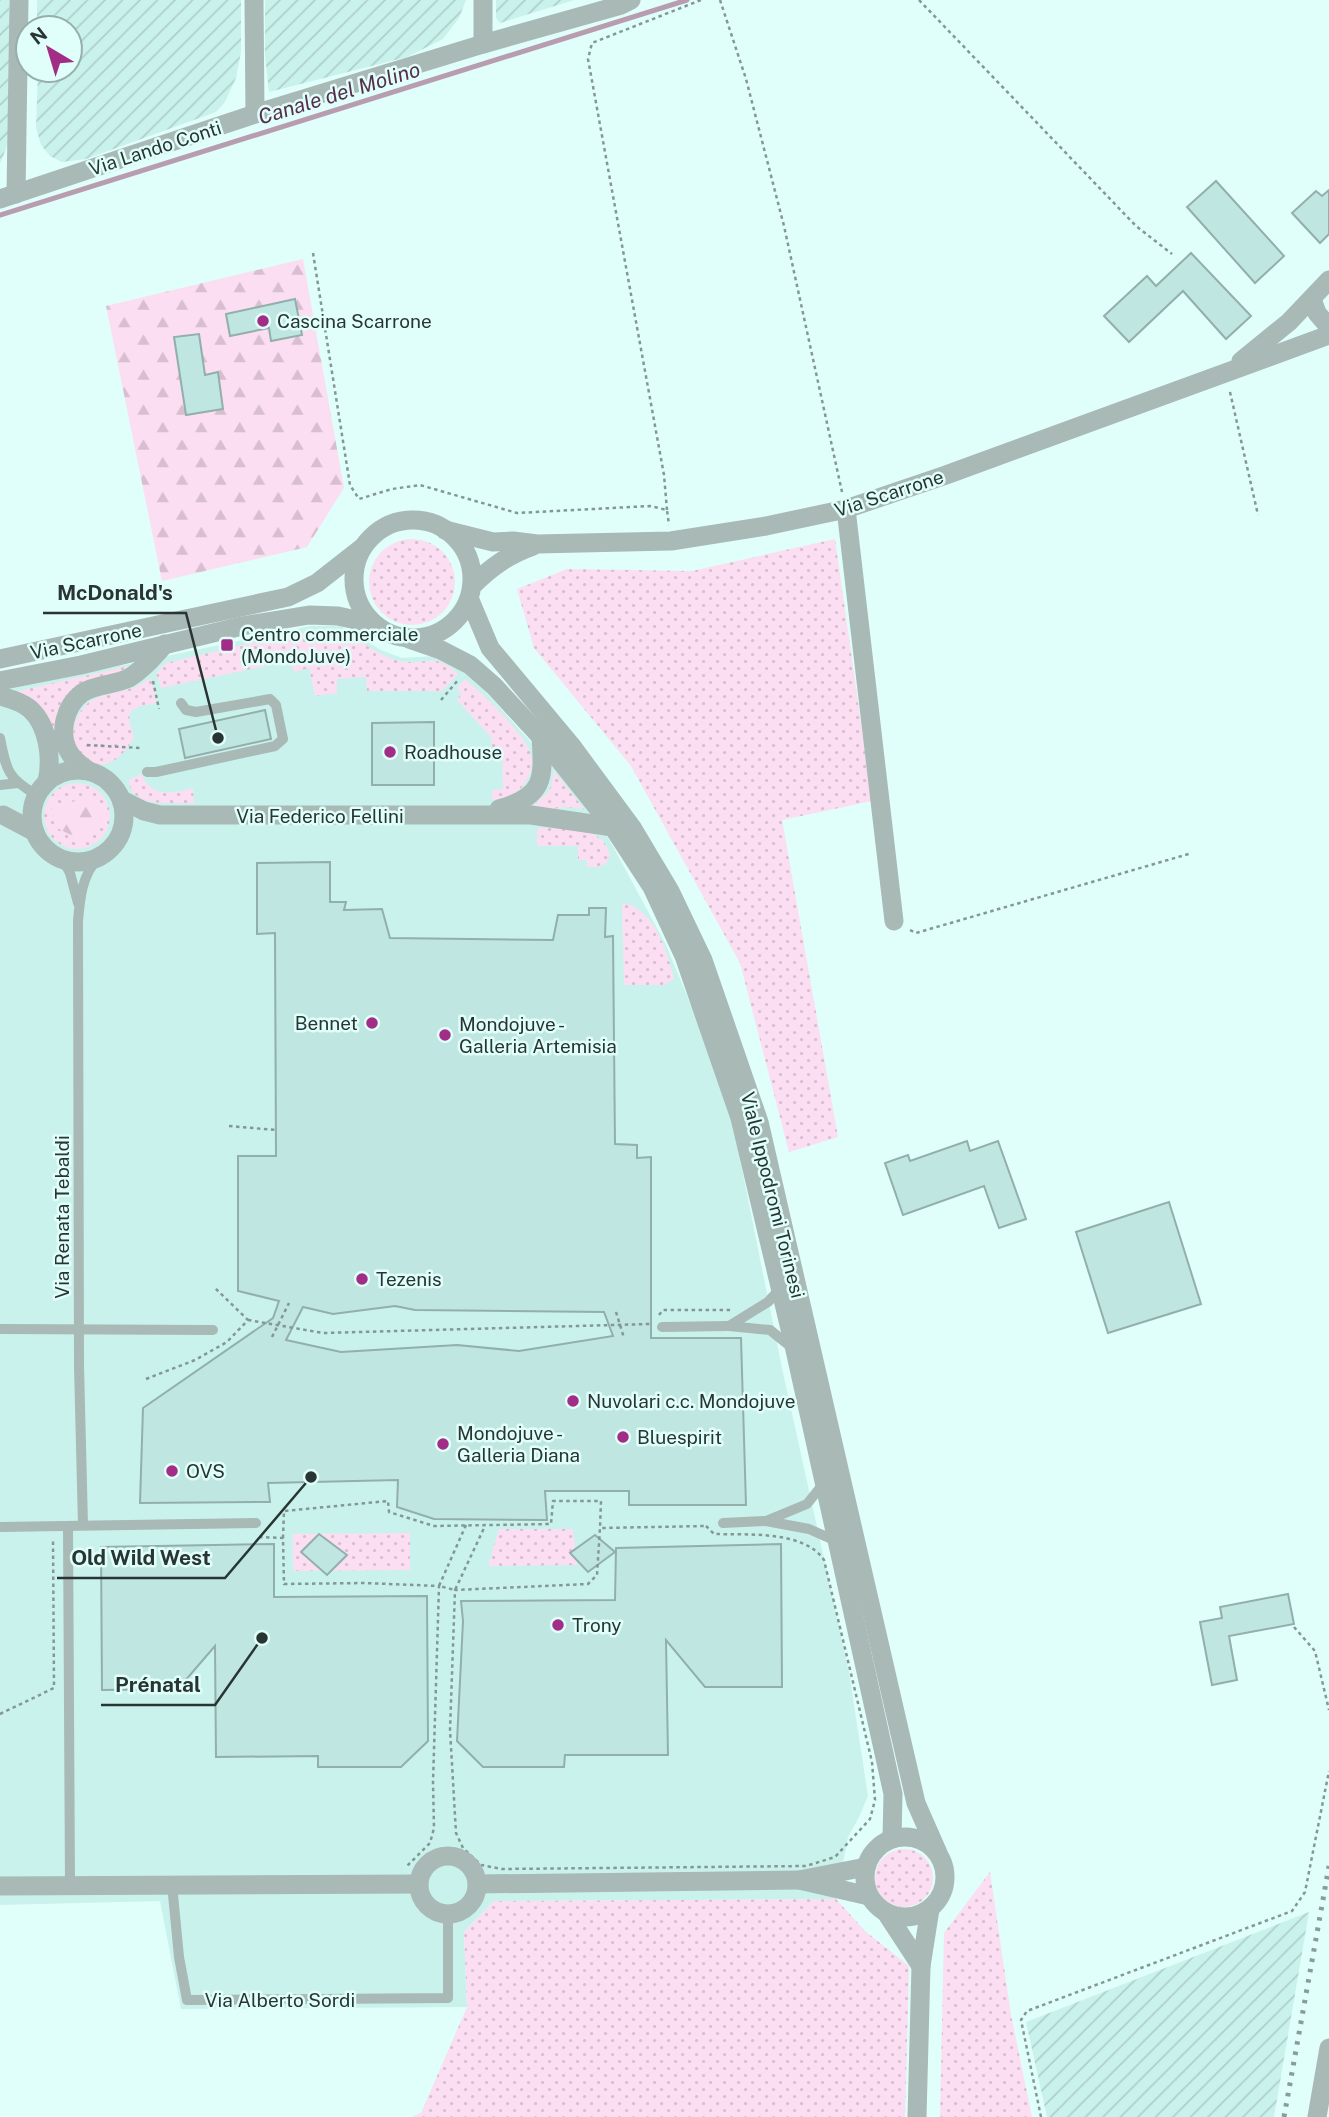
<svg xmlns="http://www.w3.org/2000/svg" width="1329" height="2117" viewBox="0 0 1329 2117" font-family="'Public Sans',sans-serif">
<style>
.built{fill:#caf2ec}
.industrial{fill:url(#industrial-furrows)}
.green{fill:url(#green-dots)}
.forest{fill:url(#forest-firs)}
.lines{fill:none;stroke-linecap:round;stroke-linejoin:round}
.stream{stroke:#b89caf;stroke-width:5}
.building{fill:#bfe6e0;stroke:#92afab;stroke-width:2;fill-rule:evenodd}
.path{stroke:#839895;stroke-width:2.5;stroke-dasharray:3.5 3.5;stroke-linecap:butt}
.lane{stroke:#a8b9b6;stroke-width:10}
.street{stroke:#a8b9b6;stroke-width:19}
.rail{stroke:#889d9a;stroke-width:5;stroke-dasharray:3.5 7;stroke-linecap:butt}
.poi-dot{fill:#a22d86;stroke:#e0fefa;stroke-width:2.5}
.labels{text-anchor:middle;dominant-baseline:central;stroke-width:5;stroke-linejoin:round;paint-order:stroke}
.street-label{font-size:19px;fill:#293533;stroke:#e0fefa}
.poi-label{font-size:19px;fill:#293533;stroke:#e0fefa;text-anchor:start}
.water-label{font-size:21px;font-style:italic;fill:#572f4b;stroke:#e0fefa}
.leader{fill:none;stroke:#293533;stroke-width:2.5}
.callout-dot{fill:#293533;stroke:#e0fefa;stroke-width:2.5}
.callout-label{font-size:21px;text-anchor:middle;font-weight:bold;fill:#293533;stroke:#e0fefa;stroke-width:5;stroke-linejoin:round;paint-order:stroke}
</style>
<defs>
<pattern id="industrial-furrows" width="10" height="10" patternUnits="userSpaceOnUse" patternTransform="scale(1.75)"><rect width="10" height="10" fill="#caf2ec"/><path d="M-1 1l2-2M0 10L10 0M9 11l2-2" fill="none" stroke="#aed0cb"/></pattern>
<pattern id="green-dots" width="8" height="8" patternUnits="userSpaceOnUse" patternTransform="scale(1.75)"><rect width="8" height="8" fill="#fbdef1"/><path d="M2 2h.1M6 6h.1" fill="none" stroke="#d7bfcf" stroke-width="1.8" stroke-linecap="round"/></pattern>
<pattern id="forest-firs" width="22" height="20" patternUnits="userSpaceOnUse" patternTransform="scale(1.75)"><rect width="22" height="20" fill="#fbdef1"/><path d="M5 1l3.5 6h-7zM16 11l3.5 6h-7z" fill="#d7bfcf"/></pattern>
</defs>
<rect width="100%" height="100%" fill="#e0fefa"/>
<path class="built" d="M310,626h31l40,24 21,8 33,-2 21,10 28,24 73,81 30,38 22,30 57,106 60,145 56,278 67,304 19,124 -9,21 -11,20 -12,62 -342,2 -30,31 3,75 -286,2 -21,-108 -160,4v-1214z"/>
<g class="industrial">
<path d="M0,0h9v141l-9,23z"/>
<path d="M37,0h204v52l-5,26 -11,24 -9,10 -130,47 -24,3 -12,-6 -9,-11 -5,-17 2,-58h32v-42h-33z"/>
<path d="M265,0h201l-7,18 -16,21 -36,18 -138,35 -4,-36z"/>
<path d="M496,0h78l-74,23 -4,-5z"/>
<path d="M1309,1912l-35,205h-227l-21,-95z"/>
</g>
<g class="green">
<circle cx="412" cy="582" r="43"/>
<path d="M835,539l37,262 -90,19 56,317 -49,15 -49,-189 -109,-197 -97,-118 -17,-59 50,-20 125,2z"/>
<path d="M328,631c28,1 46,25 72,30 24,5 35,-10 58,13l-16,17h-75l-1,-14 -29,2v14l-22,3 -6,-28 -15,4 -4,-11 -129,27 -5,-15 10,-10 125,-29z"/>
<path d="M129,666l-4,7 -37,10 -29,60 -45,-51z"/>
<path d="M151,678l6,25 -17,3 -10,6 -1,8 5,17c-32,61 -85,6 -48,-32 11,-11 32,-12 46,-17 6,-2 13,-6 19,-10z"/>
<path d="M465,679c19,16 51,47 63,68 7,12 4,26 -3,36 -8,12 -19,15 -33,17v-10l11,-1 -1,-35 -10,-1 -1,-16 -34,-37 4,-6 -4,-6z"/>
<path d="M554,771l30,38 -19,-2 -25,4 -7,-5 17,-16z"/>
<path d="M141,774c11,24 31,20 52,14l1,16c-21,-2 -64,5 -65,-24z"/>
<circle cx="77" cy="816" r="33"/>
<path d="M537,828c19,0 51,-2 65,12 4,3 6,10 8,14l-4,10 -8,3h-11v-7h-9v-14h-41z"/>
<path d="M622,903c32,5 45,48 52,76l-10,6h-40z"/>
<path d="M499,1529h74l4,36 -89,1z"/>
<path d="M410,1533v37l-117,1v-37z"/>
<circle cx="904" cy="1878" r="29"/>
<path d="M990,1872l21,143 21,102h-92l4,-184z"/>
<path d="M836,1899l29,32 44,35 -4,151h-493l9,-4 46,-106 -3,-75 30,-31z"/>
</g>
<g class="forest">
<path d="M303,259l41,229 -37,59 -145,34 -56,-275z"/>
<path d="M81,798l19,5 5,18 -24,19 -26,-13 -4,-20 13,-1z"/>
</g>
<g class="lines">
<path class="stream" d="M0,215l687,-215"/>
</g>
<g class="building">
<path d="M1216,181l68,75 -29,27 -68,-76z"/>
<path d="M1329,190v44l-9,9 -28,-30 24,-22 6,5z"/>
<path d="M1191,253l60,63 -25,23 -43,-48 -54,51 -25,-26 43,-40 9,10z"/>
<path d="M295,299l7,36 -31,6 -2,-13 -39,8 -4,-22z"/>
<path d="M199,334l6,41 13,-3 5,37 -37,6 -12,-78z"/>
<path d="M265,710l6,29 -86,19 -6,-29z"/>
<path d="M434,722v63h-62v-62z"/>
<path d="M330,862v40h16l-2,8 38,-1 8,29 163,2 5,-25h31v-7h17l-1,29 8,-1 2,208 22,1v13l14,-1v181h90l5,167h-117v-14h-84l2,29 -113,-1 -37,-12 1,-27 -130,3 2,19 -130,1 3,-95 130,-90 6,-17 -41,-10v-135h38l-1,-223 -18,1v-71zM395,1306l20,4 189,2 9,24 -94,15 -62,-6 -116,7 -55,-12 17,-33 30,7z"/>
<path d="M967,1141l3,10 28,-10 28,78 -27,9 -15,-42 -81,29 -18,-52 23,-8 2,6z"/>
<path d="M1169,1202l32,102 -93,29 -32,-101z"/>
<path d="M319,1534l28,21 -20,20 -26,-23z"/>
<path d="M595,1535l20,17 -27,20 -18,-19z"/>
<path d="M274,1544v53l153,-1 1,145 -27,26h-83v-11l-102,1 -1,-111 -37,43 -76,1 -1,-143z"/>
<path d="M781,1544l1,143h-77l-39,-47 2,115h-103l-1,12h-81l-26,-26 6,-120 -2,-20 154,-1 1,-52z"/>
<path d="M1288,1594l6,30 -65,12 8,44 -25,5 -12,-63 22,-4 -2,-11z"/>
</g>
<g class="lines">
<g class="path">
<path d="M720,0l26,79 38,147 58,266"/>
<path d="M919,0l217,226 36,28"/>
<path d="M313,253l37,232 9,14 33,-10 28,-4 97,28 133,-7 17,4 2,15"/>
<path d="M1230,392l28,123"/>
<path d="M667,510l-3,-35 -76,-416 4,-16 109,-43"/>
<path d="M153,681l6,28"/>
<path d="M441,700l18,-21"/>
<path d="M87,745l53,3"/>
<path d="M910,930l6,3 276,-80"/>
<path d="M229,1126l47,4"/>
<path d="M616,1312l8,26"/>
<path d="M659,1315l4,-5h68"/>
<path d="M248,1320l75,13 327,-9"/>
<path d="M272,1337l17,-34"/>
<path d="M146,1379l49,-19 32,-18 21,-22 -33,-32"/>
<path d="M466,1525l-27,61 16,4 30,-64"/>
<path d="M706,1526l8,8c32,1 90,-4 110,26l48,202 3,38 -5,19 -35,38 -29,9 -304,3 -21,-4 -18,-17 -7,-15 -6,-103 5,-140 133,-6 9,-9 3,-47z"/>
<path d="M259,1537l24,1 1,46 80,-1 75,3 -6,196 1,46 -4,15 -23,23"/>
<path d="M283,1538l1,-27 104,-10 1,11 45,14 117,-2 2,-23h48l-1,27"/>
<path d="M1294,1627l21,24 14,59"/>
<path d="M0,1714l54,-26 -1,-150"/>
<path d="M1041,2117l-20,-97 6,-9 265,-100 13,-19 24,-121"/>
</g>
<g class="lane">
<path d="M0,738c6,32 8,41 37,57"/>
<path d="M147,772h9l119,-26 8,-7 -7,-34 -6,-6 -74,13 -10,-2 -5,-7"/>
<path d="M0,785l18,-2"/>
<path d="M63,860l7,13 8,30"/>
<path d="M779,1290l-11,12 -39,24 41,4 20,16"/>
<path d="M662,1327l67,-1"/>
<path d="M0,1329l213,1"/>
<path d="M823,1484l-16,20 -41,17 43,8 27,12"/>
<path d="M723,1523l43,-2"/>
<path d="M83,1525l-4,-159 -1,-445c2,-24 4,-45 20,-63"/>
<path d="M68,1526l2,360"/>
<path d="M0,1527l256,-4"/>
<path d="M172,1884l7,73 8,43 261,-2v-83"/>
</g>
<g class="street">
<path d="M254,0l1,114"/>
<path d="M483,0v44"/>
<path d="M16,194l3,-194"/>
<path d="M0,199l255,-85 228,-70 138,-39 10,-5"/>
<path d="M1312,299l5,14 12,14"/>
<path d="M1241,361l48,-39 40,-42"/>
<path d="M846,509l48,412"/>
<circle cx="413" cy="579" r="59"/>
<path d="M445,530l48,12 20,-1 24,3 134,-3 95,-15 80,-17 100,-34 383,-140"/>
<path d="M472,586c19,-19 36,-31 61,-40"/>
<path d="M469,598l21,50 81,97 62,84 37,62 33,69 56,162 157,681 22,50"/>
<path d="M409,639l32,11 29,15 24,21 47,51 72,90 39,60 32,69 56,162 55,232 98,444 -1,45"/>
<path d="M0,659l288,-62 29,-14 46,-36"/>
<path d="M0,681l81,-16 161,-39 67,-11 29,1 36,8"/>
<path d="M0,696c11,3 22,6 30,13 19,17 22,51 17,73"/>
<circle cx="78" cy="816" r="46"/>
<path d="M89,771c-7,-5 -15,-10 -20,-19 -11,-19 -4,-46 13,-59 14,-9 33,-8 47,-15 15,-9 25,-22 36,-34"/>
<path d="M122,800l22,11 16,4h371l82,12"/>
<path d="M499,809c45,-13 45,-29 42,-72"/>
<path d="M3,815l32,17"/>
<circle cx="905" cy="1877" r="40"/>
<circle cx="448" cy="1885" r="29"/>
<path d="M866,1867l-67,13 70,16"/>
<path d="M478,1884l321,-4"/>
<path d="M0,1886l418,-2"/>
<path d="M887,1914l34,52 9,-57"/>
<path d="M917,2117l4,-151"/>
<path d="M1317,2117l12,-69"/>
</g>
<path class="rail" d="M1284,2117l45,-251"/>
</g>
<g class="poi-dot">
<circle cx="263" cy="321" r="7"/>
<rect x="220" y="638" width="14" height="14" rx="3.5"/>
<circle cx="390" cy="752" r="7"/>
<circle cx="372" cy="1023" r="7"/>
<circle cx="445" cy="1035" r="7"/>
<circle cx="362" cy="1279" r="7"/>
<circle cx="573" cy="1401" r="7"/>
<circle cx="623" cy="1437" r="7"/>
<circle cx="443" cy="1444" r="7"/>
<circle cx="172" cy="1471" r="7"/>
<circle cx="558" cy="1625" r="7"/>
</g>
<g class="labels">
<g class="street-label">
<text transform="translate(155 148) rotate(-18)">Via Lando Conti</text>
<text transform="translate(889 493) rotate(-18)">Via Scarrone</text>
<text transform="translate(86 641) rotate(-12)">Via Scarrone</text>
<text x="320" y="816">Via Federico Fellini</text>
<text transform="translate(773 1195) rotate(76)">Viale Ippodromi Torinesi</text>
<text transform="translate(62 1217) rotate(-90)">Via Renata Tebaldi</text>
<text x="280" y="2000">Via Alberto Sordi</text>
</g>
<g class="poi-label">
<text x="277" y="321">Cascina Scarrone</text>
<text x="241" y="634">Centro commerciale<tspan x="241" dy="22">(MondoJuve)</tspan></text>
<text x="404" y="752">Roadhouse</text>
<text x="358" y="1023" text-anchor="end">Bennet</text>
<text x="459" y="1024">Mondojuve -<tspan x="459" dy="22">Galleria Artemisia</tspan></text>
<text x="376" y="1279">Tezenis</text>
<text x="587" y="1401">Nuvolari c.c. Mondojuve</text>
<text x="457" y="1433">Mondojuve -<tspan x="457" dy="22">Galleria Diana</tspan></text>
<text x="637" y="1437">Bluespirit</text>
<text x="186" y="1471">OVS</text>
<text x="572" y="1625">Trony</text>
</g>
<g class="water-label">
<text transform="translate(339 93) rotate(-17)">Canale del Molino</text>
</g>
</g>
<path class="leader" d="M218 738L186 613H43M311 1477L225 1578H57M262 1638L215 1705H101"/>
<g class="callout-dot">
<circle cx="218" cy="738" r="7"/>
<circle cx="311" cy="1477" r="7"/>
<circle cx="262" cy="1638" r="7"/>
</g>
<g class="callout-label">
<text x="115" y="600">McDonald's</text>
<text x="141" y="1565">Old Wild West</text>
<text x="158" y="1692">Prénatal</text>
</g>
<g transform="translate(49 49) rotate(322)"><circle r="33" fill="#e0fefa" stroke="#97aeaa" stroke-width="2"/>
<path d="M0-5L12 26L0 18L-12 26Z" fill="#a22d86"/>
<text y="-10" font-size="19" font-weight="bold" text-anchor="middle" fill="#293533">N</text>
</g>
</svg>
